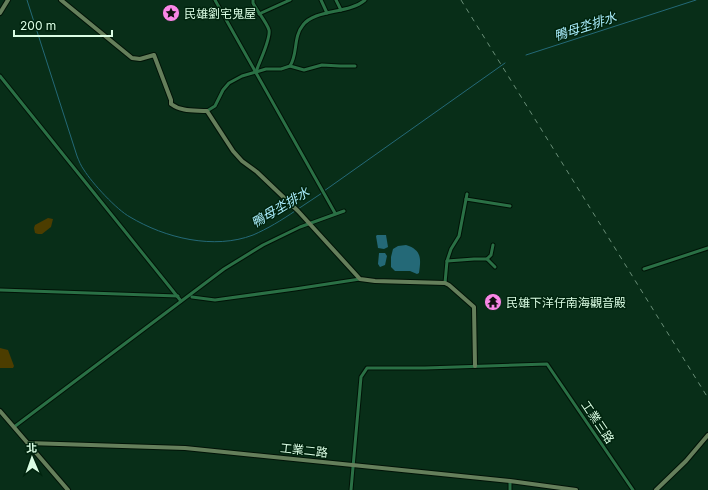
<svg xmlns="http://www.w3.org/2000/svg" width="708" height="490" viewBox="0 0 708 490" font-family="Inter,'Noto Sans TC',sans-serif">
<style>
.green{fill:#4c3d00}
.water{fill:#246977}
.lines{fill:none;stroke-linecap:round;stroke-linejoin:round}
.stream{stroke:#246977;stroke-width:1}
.street-casing{stroke:#011307;stroke-width:5}
.secondary-casing{stroke:#011307;stroke-width:6}
.street{stroke:#2a7045;stroke-width:3}
.secondary{stroke:#657f5b;stroke-width:4}
.rail{stroke:#688d76;stroke-width:1;stroke-dasharray:5 5;stroke-linecap:butt}
.labels{text-anchor:middle;dominant-baseline:central;stroke-width:3;stroke-linejoin:round;paint-order:stroke}
.poi-label{font-size:12px;fill:#dafde4;stroke:#00240e;text-anchor:start}
.street-label{font-size:12px;fill:#dafde4;stroke:#00240e}
.water-label{font-size:13px;font-style:italic;fill:#a9edfc;stroke:#00240e}
</style>
<rect width="100%" height="100%" fill="#082e18"/>
<g class="green">
<path d="M48,218l5,1 -2,8 -9,7h-4l-3,-1 -1,-5 1,-3z"/>
<path d="M0,348l8,2 6,16 -1,2h-13z"/>
</g>
<g class="water">
<path d="M377,235h9l2,12 -4,2 -6,-1 -2,-12z"/>
<path d="M406,245c16,5 15,14 13,28l-2,1 -7,-3h-15l-4,-4v-10l2,-8 5,-3z"/>
<path d="M379,253h6l2,3 -2,9 -5,2 -2,-3z"/>
</g>
<g class="lines">
<g class="stream">
<path d="M27,0l50,156c2,5 4,10 7,14 8,13 33,40 46,47 35,21 84,33 123,18 14,-6 29,-15 42,-24"/>
<path d="M526,55l170,-55"/>
<path d="M324,191l181,-128"/>
<path d="M298,209l24,-16"/>
</g>
<g class="street-casing">
<g id="street">
<path d="M215,0l120,213"/>
<path d="M321,0l6,13"/>
<path d="M336,0l5,10"/>
<path d="M259,14l31,-14"/>
<path d="M290,66c8,-12 3,-29 13,-41 12,-16 46,-11 62,-25"/>
<path d="M256,72l10,-3h15l9,-3 14,4 18,-5 18,1h15"/>
<path d="M0,76l181,225"/>
<path d="M207,111l8,-5 8,-16 6,-7 13,-7 14,-4c3,-10 15,-33 13,-42 -2,-7 -12,-19 -16,-27v-3"/>
<path d="M466,199l44,7"/>
<path d="M487,259l4,-4 2,-10"/>
<path d="M447,261l4,-12 8,-13 8,-42"/>
<path d="M644,269l64,-21"/>
<path d="M445,283l2,-22 27,-2h13l8,8"/>
<path d="M0,290l178,6"/>
<path d="M192,297l23,3 80,-11 65,-10"/>
<path d="M14,427l210,-158 39,-24 37,-18 44,-16"/>
<path d="M510,481v9"/>
<path d="M351,490l10,-113 6,-9h58l122,-4 86,126"/>
</g>
</g>
<g class="secondary-casing">
<g id="secondary">
<path d="M61,0l71,58 8,1 14,-4 17,45v4c11,8 23,6 36,7l26,40 9,10 15,11 41,39 62,68 15,2 70,2 4,2 25,22 1,59"/>
<path d="M0,13l8,-13"/>
<path d="M0,411l68,79"/>
<path d="M28,443l157,5 325,33 66,9"/>
<path d="M656,490l30,-29 22,-26"/>
</g>
</g>
<use href="#street" class="street"/>
<use href="#secondary" class="secondary"/>
<path class="rail" d="M461,0l247,398"/>
</g>
<defs>
<g id="sight-disc" transform="scale(0.9)"><circle r="9.5" fill="#fa87e7" stroke="#00240e"/><path d="M0-6L1.8-2.2L6-1.7L2.9 1.2L3.7 5.4L0 3.3L-3.7 5.4L-2.9 1.2L-6-1.7L-1.8-2.2Z" fill="#111"/></g>
<g id="temple-disc" transform="scale(0.9)"><circle r="9.5" fill="#fa87e7" stroke="#00240e"/><path d="M0-6L5-2H3V0L6.5 2.5H4V6H1.5V3h-3V6H-4V2.5H-6.5L-3 0V-2H-5Z" fill="#111"/></g>
</defs>
<g fill-rule="evenodd">
<use href="#sight-disc" x="171" y="13"/>
<use href="#temple-disc" x="493" y="302"/>
</g>
<g class="labels">
<g class="poi-label">
<text x="184" y="13">民雄劉宅鬼屋</text>
<text x="506" y="302">民雄下洋仔南海觀音殿</text>
</g>
<g class="street-label">
<text transform="translate(598 422) rotate(56)">工業三路</text>
<text transform="translate(304 450) rotate(6)">工業二路</text>
</g>
<g class="water-label">
<text transform="translate(585 26) rotate(-18)">鴨母坔排水</text>
<text transform="translate(280 207) rotate(-31)">鴨母坔排水</text>
</g>
</g>
<g transform="translate(32 458) rotate(358)" stroke="#00240e" stroke-width="3" paint-order="stroke">
<path d="M0-3L7 15L0 10L-7 15Z" fill="#dafde4"/>
<text y="-6" font-size="11" font-weight="bold" text-anchor="middle" fill="#dafde4">北</text>
</g>
<path d="M14 30v6h98v-6" fill="none" stroke="#dafde4" stroke-width="2"/>
<text x="20" y="30" font-size="12" fill="#dafde4" stroke="#00240e" stroke-width="3" paint-order="stroke">200 m</text>
</svg>
